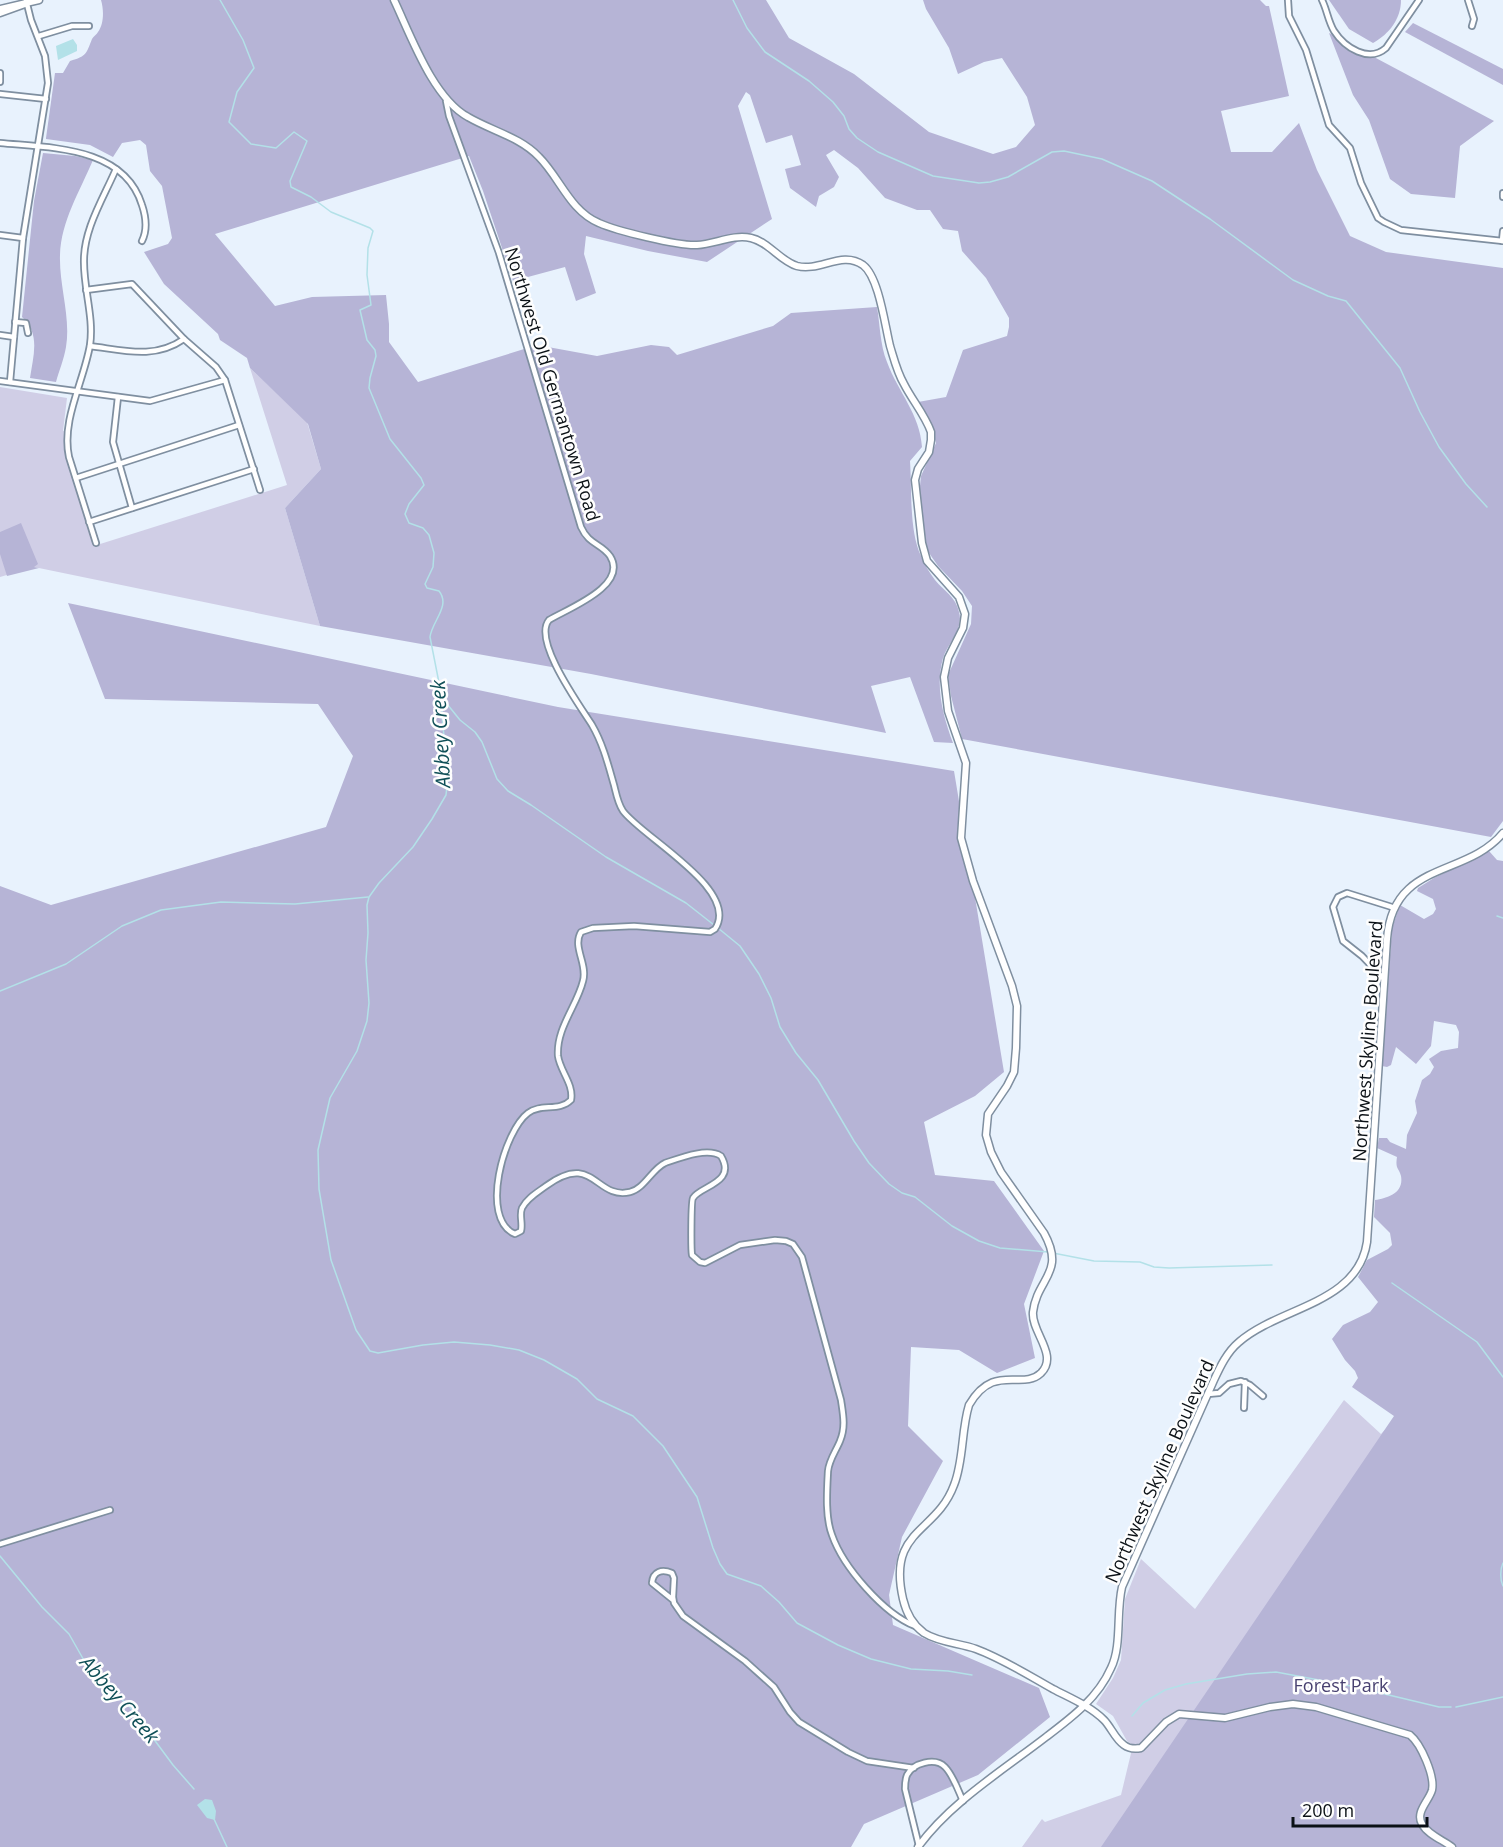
<svg xmlns="http://www.w3.org/2000/svg" width="1503" height="1847" viewBox="0 0 1503 1847" font-family="'Open Sans',sans-serif">
<style>
.green{fill:#d0cee6}
.forest{fill:#b6b4d6}
.water{fill:#b3e1e8}
.lines{fill:none;stroke-linecap:round;stroke-linejoin:round}
.stream{stroke:#b3e1e8;stroke-width:1.5}
.minor-casing{stroke:#7f8fa0;stroke-width:8}
.major-casing{stroke:#7f8fa0;stroke-width:9}
.minor{stroke:#fff;stroke-width:4.5}
.major{stroke:#fff;stroke-width:6}
.labels{text-anchor:middle;dominant-baseline:central;stroke-width:5;stroke-linejoin:round;paint-order:stroke}
.street-label{font-size:18px;fill:#0b1116;stroke:#fefefe}
.park-label{font-size:18px;fill:#484170;stroke:#fefefe}
.water-label{font-size:20px;font-style:italic;fill:#105058;stroke:#fefefe}
</style>
<rect width="100%" height="100%" fill="#e8f2fd"/>
<g class="green">
<path d="M250,368l57,54 14,47 -36,39 35,118 -286,-59 -34,10v-190l67,11 -4,33 6,1v24l28,89 190,-60z"/>
<path d="M1503,1107v740h-481l20,-28 3,3 76,-27 12,-50 -6,-4 -14,-25 -17,-12 17,-26 8,-18 4,-61 16,-40 54,50 149,-209 37,34 74,-78 -53,-111z"/>
</g>
<g class="forest">
<path d="M101,0h665l23,38 65,36 75,58 64,22 23,-7 19,-22 -8,-28 -25,-39 -18,4 -26,12 -9,-26 -23,-39 -3,-9h337l6,6h3l20,90 -68,15 10,41h41l27,-29 18,47 33,66 36,16 117,16v553l-12,16 -529,-98 -11,-43 -3,-21 23,-51 1,-18 -10,-15 -24,-25 -11,-16 -8,-55 2,-19 15,-33 -5,-19 -13,-22 28,-5 17,-47 44,-14 2,-9v-9l-23,-40 -24,-27 -4,-20 -15,-2 -13,-19h-13l-32,-12 -27,-30 -24,-18 -8,5 13,22 -5,10 -15,9 -3,11 -26,-19 -5,-19 16,-4 -9,-30 -26,8 -16,-48 -4,-3 -8,14 34,113 -65,43 -59,-11 -62,-15 -2,18 12,39 -20,8 -11,-34 -52,14 -30,-90 -14,-35 -254,78 60,72 37,-9 74,-2 3,29v18l29,40 119,-37 60,11 54,-11 18,2 8,8 96,-29 18,-13 86,-6c3,17 3,38 10,55 11,30 33,52 35,85l-12,14c2,28 -1,70 11,95 3,8 9,17 14,24 9,11 21,17 24,32 5,17 -11,31 -16,46 -8,29 0,58 10,85l-19,-1 -24,-65 -39,9 15,47 -295,-59 -271,-48 -35,-118 36,-39 -13,-45 -58,-56 -3,-10 -27,-18 -2,-6 -54,-50 -20,-32 24,-8 4,-6 -10,-52 -12,-15 -4,-26 -6,-5 -18,3 -9,14 -23,-12 -44,-6v-1l9,-65h8l7,-12c17,-5 16,-7 22,-22 1,-2 5,-5 6,-7 6,-8 6,-22 3,-32z"/>
<path d="M1329,0h72c0,19 -12,34 -28,43l-24,-14z"/>
<path d="M1413,23l90,46v16l-98,-53z"/>
<path d="M1329,33l165,88 -34,25 -5,52 -44,-4 -21,-15 -21,-59 -16,-25z"/>
<path d="M43,153l32,3 18,4c-13,31 -32,61 -33,95 -1,31 11,62 6,92 -2,12 -7,24 -10,35l-26,-4c3,-22 11,-44 -8,-61l12,-116z"/>
<path d="M21,523l17,41 -4,3 5,1 -32,8 -7,-22v-22z"/>
<path d="M68,603l490,104 396,64 50,301 -29,24 -51,26 11,53 59,6 50,70 -20,53 11,54 -38,15 -38,-23 -48,-3 -3,79 35,35 -41,76 -13,58 4,30 146,63 11,29 -72,58 -114,49 -13,23h-851v-961l51,19 275,-78 27,-71 -35,-52 -213,-5z"/>
<path d="M1489,851l8,9 6,1v986h-402l293,-431 -42,-29 6,-9 -3,-7 -10,-11 -13,-21 11,-14 27,-13 8,-10 -20,-25 9,-17 21,-11 4,-4 -2,-12 -16,-16 1,-17c13,-2 29,-7 26,-24 -2,-9 -6,-6 -4,-19l-20,-9 2,-10h8l3,4 16,7 1,-14 10,-22 -2,-12 7,-21 8,-6 4,-7 -5,-8 12,-8 17,-3 1,-16 -3,-7 -22,-4 -3,25 -15,18 -20,-17 -5,18 -4,2 -5,-1 10,-138 8,-23 24,14 9,-5 3,-5 -3,-10 -16,-8 1,-3 16,-10z"/>
</g>
<g class="water">
<path d="M73,39l4,6v6l-19,9 -2,-14z"/>
<path d="M205,1799l7,1 4,11 -1,9 -8,-2 -10,-13z"/>
</g>
<g class="lines">
<g class="stream">
<path d="M220,0l23,40 11,28 -17,24 -8,30 22,22 25,4 18,-16 13,9 -17,40 1,6 20,10 20,15 39,16 3,3 -5,17 -1,27 4,30 -11,5 7,30 8,10 1,6 -6,22 -1,10 21,51 31,39 3,7 -15,19 -4,10 4,9 14,5 6,7 5,18 -1,14 -8,17 2,4 12,3c12,15 -7,30 -9,46l12,61v18l6,61 -2,18 -14,24 -19,28 -34,36 -10,14 -2,8 1,28 -2,27 3,43 -2,18 -10,30 -27,47 -12,52 1,39 12,71 25,70 14,21 8,2 45,-8 31,-3 36,3 29,5 25,10 33,19 20,20 36,17 30,30 34,51 16,51 7,16 7,10 34,12 18,16 18,21 41,22 33,14 40,10 37,2 24,4"/>
<path d="M733,0l14,28 18,24 44,29 24,21 11,14 5,13 8,9 21,14 55,24 46,7 11,-1 18,-5 44,-25 12,-1 38,8 50,22 58,38 83,61 35,16 18,5 54,67 20,44 19,35 27,37 21,23"/>
<path d="M443,699l17,21 15,12 7,10 15,37 11,12 23,14 75,52 80,46 28,22"/>
<path d="M1497,916l6,2"/>
<path d="M718,928l22,18 19,28 12,24 9,29 16,26 22,27 36,61 15,22 20,21 13,9 13,4 37,29 27,15 21,7 48,4"/>
<path d="M0,991l66,-27 56,-38 39,-16 60,-8 74,2 73,-7"/>
<path d="M1053,1253l41,8 46,1 14,5 15,1 103,-3"/>
<path d="M1392,1283l85,59 26,35"/>
<path d="M0,1556l42,51 27,27 21,37 40,36 43,58 21,24"/>
<path d="M1503,1563c-3,6 -3,17 0,23"/>
<path d="M1456,1707l47,-10"/>
<path d="M1132,1716l11,-13 22,-13 21,-6 61,-10 29,-2 75,14 88,21h12"/>
<path d="M214,1819l13,28"/>
</g>
<g class="minor-casing">
<g id="minor">
<path d="M1288,0l1,16 17,34 23,75 21,23 11,35 17,35 6,4 17,8 102,11"/>
<path d="M1322,0c5,10 6,21 12,31 11,17 35,32 52,17l33,-48"/>
<path d="M1468,0l6,19 -2,7"/>
<path d="M39,36l33,-10h17"/>
<path d="M0,73v9"/>
<path d="M0,94l46,5"/>
<path d="M446,101l3,15 50,137 82,274c8,18 20,16 29,29 19,30 -43,53 -61,64 -17,20 31,86 43,105 11,19 16,39 22,60 2,8 4,19 9,26 19,26 118,79 92,118l-5,3 -76,-6 -41,2 -12,4c-9,15 7,32 2,49 -6,25 -27,47 -25,75 2,15 16,28 13,44 -12,12 -30,3 -43,13 -24,18 -49,106 -13,121l6,-3c2,-8 -2,-16 1,-23 5,-10 16,-16 24,-22 48,-35 49,14 84,6 14,-3 22,-23 35,-29 15,-5 42,-16 56,-7 16,27 -21,30 -28,42 -2,3 -2,52 -1,57l8,7 5,1 35,-18 35,-5 11,1 7,3 9,13 39,143c2,14 5,27 -1,41 -4,10 -11,19 -12,30 -1,19 -3,46 4,64 11,32 52,79 83,91"/>
<path d="M0,143c50,5 124,3 142,62 4,12 6,24 0,36"/>
<path d="M1503,193v4"/>
<path d="M0,235l23,3"/>
<path d="M1502,241l1,-10"/>
<path d="M86,290l46,-6 52,55 32,28 9,13 35,110"/>
<path d="M15,322l11,1 2,10"/>
<path d="M0,335l14,2"/>
<path d="M90,346c33,4 64,14 94,-7"/>
<path d="M0,381l150,20 75,-21"/>
<path d="M10,382l13,-144 25,-155 -3,-27 -14,-36 -5,-20"/>
<path d="M118,397l-5,45 19,66"/>
<path d="M76,478l163,-53"/>
<path d="M89,522l165,-53"/>
<path d="M96,543l-27,-86c-8,-37 15,-76 21,-112 4,-27 -6,-55 -6,-82 -1,-33 19,-64 32,-94"/>
<path d="M1384,979l-22,-23 -19,-15 -10,-34 5,-10 9,-4 48,15"/>
<path d="M1208,1394l11,-1 10,-9 12,-3 9,4 13,11"/>
<path d="M1244,1408l1,-26"/>
<path d="M0,1544l110,-34"/>
<path d="M673,1600l-21,-17c1,-12 10,-14 20,-10l2,5 -1,19 1,6 9,13 62,45 29,26 16,25 9,10 49,30 19,9 47,7"/>
<path d="M919,1846l-14,-57c0,-4 0,-9 2,-14 6,-12 28,-18 38,-8 8,8 13,23 18,34"/>
</g>
</g>
<g class="major-casing">
<g id="major">
<path d="M394,0c17,36 39,98 74,117 24,14 52,20 71,40 21,21 31,54 60,66 18,8 79,23 98,22 18,-1 36,-11 54,-7 18,4 29,23 46,28 23,6 45,-16 66,-1 16,12 22,61 27,81 4,13 7,26 14,38 8,16 21,31 27,48v8l-2,12 -11,17 -3,11 7,63 5,18 32,36 6,17 -2,14 -15,30 -4,19 4,34 18,52 -5,75 12,43 39,105 5,20 -1,42 -2,24 -7,14 -19,28 -2,21 5,17 10,20 43,61c22,40 -7,45 -11,79 -2,20 26,43 8,61 -19,18 -47,-11 -72,32 -8,26 -5,55 -15,80 -18,49 -67,44 -51,114 3,13 10,26 21,34 16,10 36,10 52,16 27,10 52,26 77,40 17,9 37,17 51,31 7,7 11,19 20,25 5,4 11,4 17,3l25,-26 13,-8 46,4 45,-11 23,-3 23,3 94,28c11,9 25,41 22,55 -3,11 -17,22 -10,34 6,11 21,16 30,23"/>
<path d="M0,9l39,-9"/>
<path d="M0,13l25,-9"/>
<path d="M918,1847c33,-45 84,-76 128,-110 25,-19 52,-39 65,-69 11,-22 5,-55 11,-81l92,-207c6,-13 13,-28 25,-38 40,-35 119,-38 128,-100l20,-303c6,-79 79,-61 116,-106"/>
</g>
</g>
<use href="#minor" class="minor"/>
<use href="#major" class="major"/>
</g>
<g class="labels">
<g class="street-label">
<text transform="translate(553 384) rotate(73)">Northwest Old Germantown Road</text>
<text transform="translate(1367 1041) rotate(-86)">Northwest Skyline Boulevard</text>
<text transform="translate(1159 1471) rotate(-66)">Northwest Skyline Boulevard</text>
</g>
<g class="park-label">
<text x="1341" y="1685">Forest Park</text>
</g>
<g class="water-label">
<text transform="translate(440 734) rotate(-93)">Abbey Creek</text>
<text transform="translate(120 1699) rotate(49)">Abbey Creek</text>
</g>
</g>
<path d="M1293 1817v9h134v-9" fill="none" stroke="#0b1116" stroke-width="3"/>
<text x="1302" y="1817" font-size="18" fill="#0b1116" stroke="#fefefe" stroke-width="4.5" paint-order="stroke">200 m</text>
</svg>
